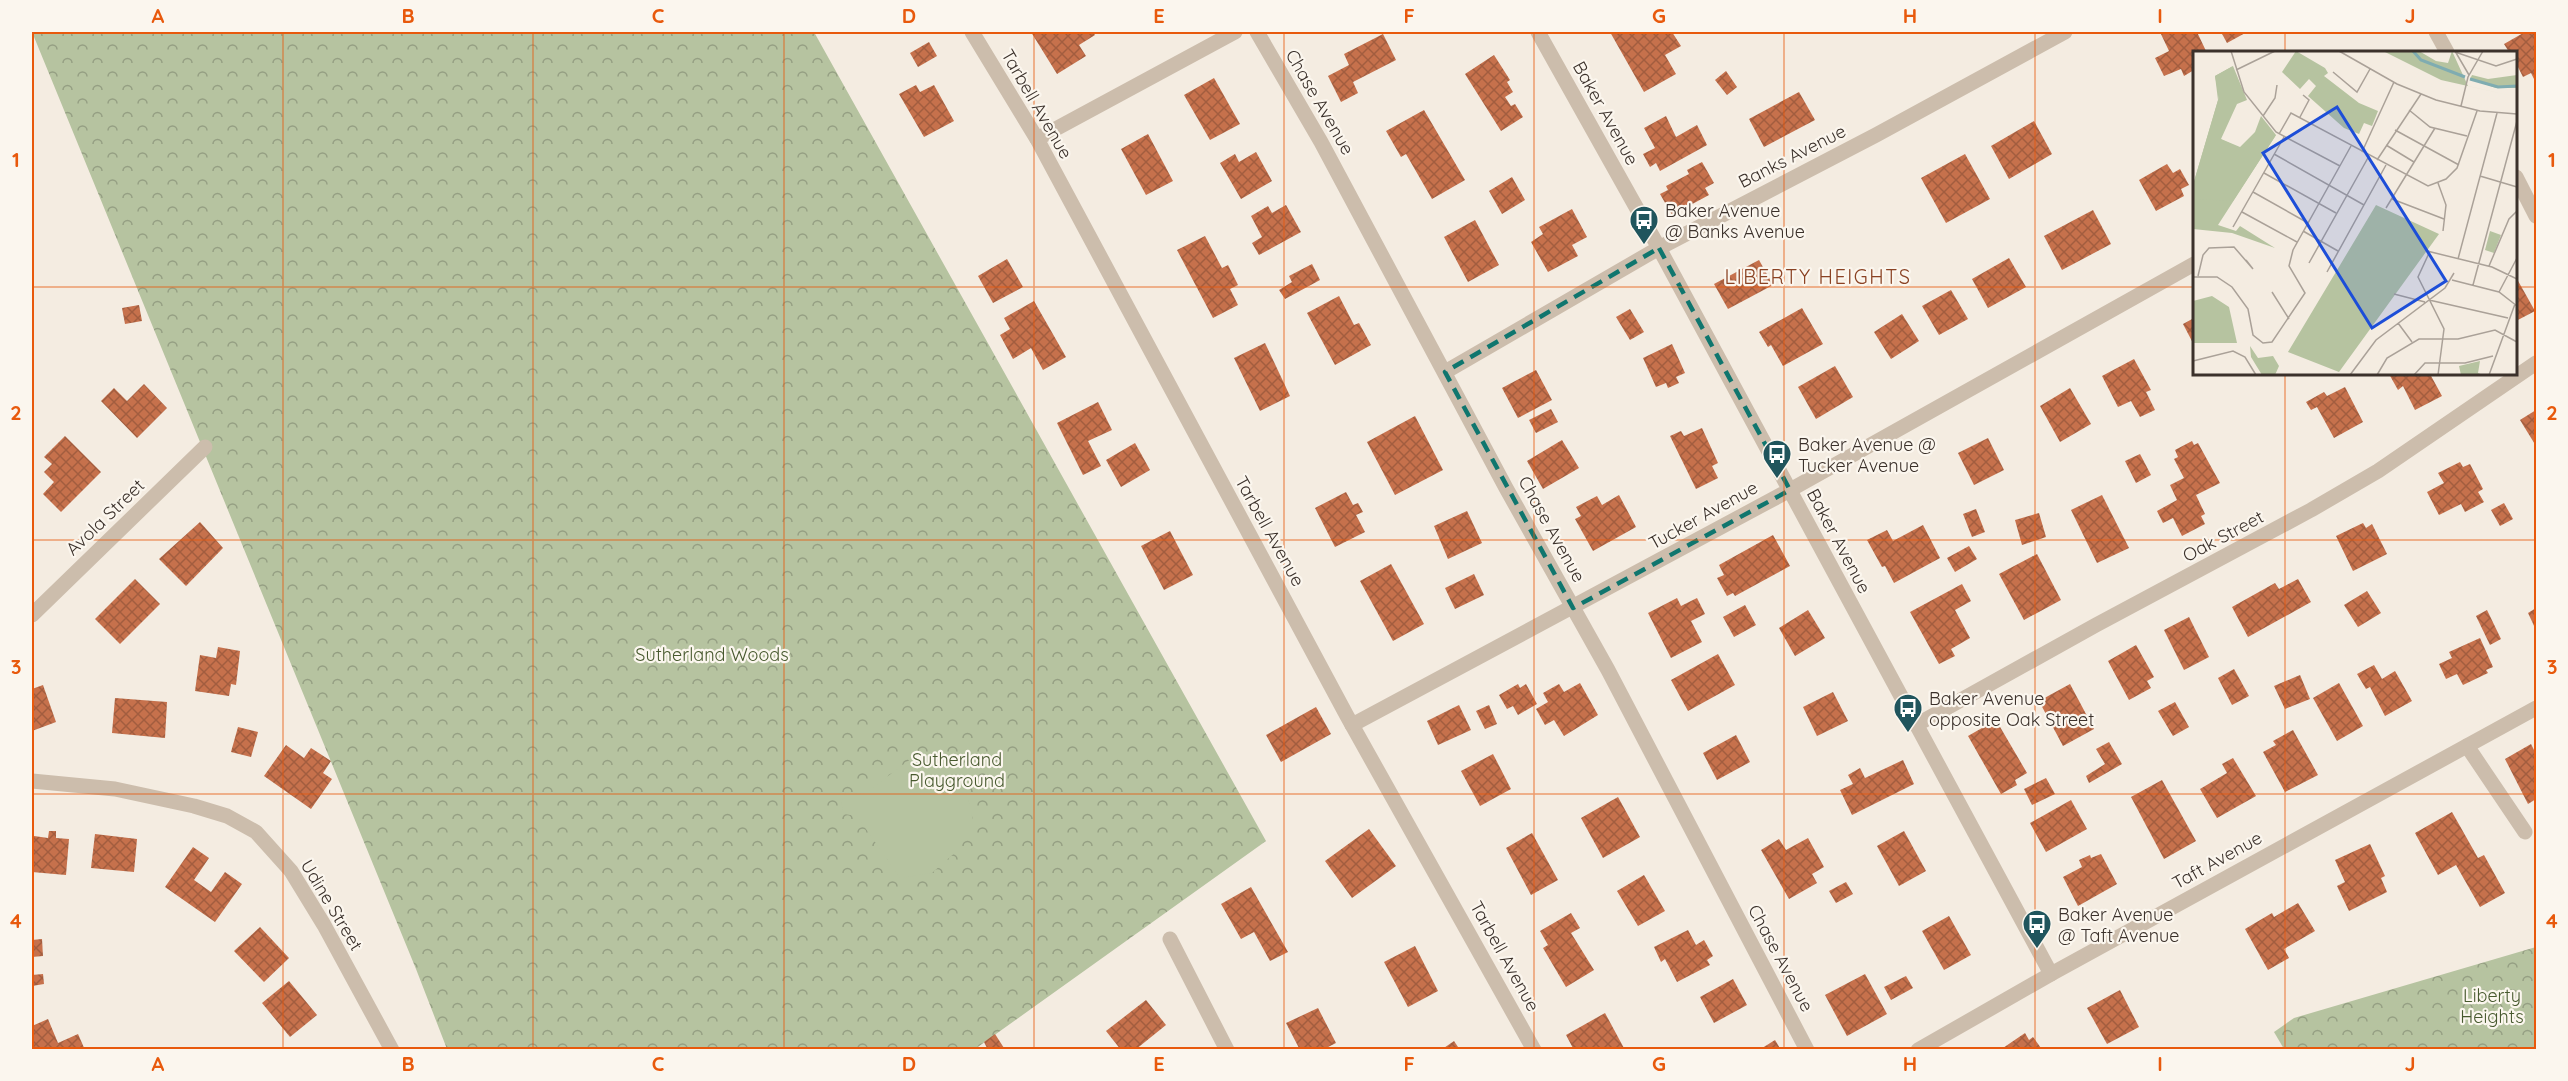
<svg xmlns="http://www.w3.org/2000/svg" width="2568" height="1081" viewBox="0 0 2568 1081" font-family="Quicksand,sans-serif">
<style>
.park{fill:url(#park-crowns)}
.pitch{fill:#b6c3a0}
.building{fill:url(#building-cross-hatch)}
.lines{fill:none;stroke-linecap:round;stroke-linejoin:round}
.minor{stroke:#ccbdac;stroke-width:15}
.tertiary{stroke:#ccbdac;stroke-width:15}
.marked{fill:none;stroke:#0f766e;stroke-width:4.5;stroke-dasharray:12 8;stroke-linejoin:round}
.grid{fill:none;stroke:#e8590c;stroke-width:1.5;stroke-opacity:0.55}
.labels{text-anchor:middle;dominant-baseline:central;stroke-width:4.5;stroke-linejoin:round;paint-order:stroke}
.street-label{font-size:18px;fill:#3b312b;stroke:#fbf6ee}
.poi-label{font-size:18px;fill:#3b312b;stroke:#fbf6ee;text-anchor:start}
.park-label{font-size:18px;fill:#47592e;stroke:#fbf6ee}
.neighbourhood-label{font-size:20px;letter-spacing:1.5px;fill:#8a4223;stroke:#fbf6ee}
.inset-river{fill:none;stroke:#7facb1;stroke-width:3}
.inset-road{fill:none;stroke:#aaa198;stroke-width:1.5}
.view{fill:#1d4ed8;fill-opacity:0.15;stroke:#1d4ed8;stroke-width:3}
.inset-edge{fill:none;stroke:#3b312b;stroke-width:3}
.neatline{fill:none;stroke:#e8590c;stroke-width:2}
.grid-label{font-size:20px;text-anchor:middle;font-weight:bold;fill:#e8590c}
</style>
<defs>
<pattern id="park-crowns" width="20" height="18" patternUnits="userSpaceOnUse" patternTransform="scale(1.5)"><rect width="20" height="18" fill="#b6c3a0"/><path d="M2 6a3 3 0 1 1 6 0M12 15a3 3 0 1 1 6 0" fill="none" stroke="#959f83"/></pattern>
<pattern id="building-cross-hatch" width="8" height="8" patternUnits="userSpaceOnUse" patternTransform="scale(1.5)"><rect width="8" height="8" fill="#c6714c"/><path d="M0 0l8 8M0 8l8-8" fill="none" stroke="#a25d3f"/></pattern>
</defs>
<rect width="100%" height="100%" fill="#f4ece1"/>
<g class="park">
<path d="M32,32h782l452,809 -291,208h-528l-31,-80z"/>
<path d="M2536,947v102h-252l-10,-17 20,-14z"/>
</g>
<path class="pitch" d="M920,752l25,10 20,23 8,35 -15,30 -26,23 -32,5 -43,-62 -13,-2 -3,-11 5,-11 18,2z"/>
<g class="building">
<path d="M1031,32h62l2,3 -16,10 7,11 -29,18z"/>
<path d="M1610,32h62l9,14 -16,9 11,19 -32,18z"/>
<path d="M2160,32h37l9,19 -12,1v18l-10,6 -3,-7 -17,7 -9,-18 14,-7z"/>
<path d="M2221,32h26l-20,11z"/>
<path d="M2525,32h9l2,4v47l-5,-10 -8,4 -7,-14v-11h-7l-5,-8z"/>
<path d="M1383,34l13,26 -43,22 5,11 -17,9 -13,-26 21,-11 -5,-11z"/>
<path d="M929,42l8,14 -19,11 -8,-14z"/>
<path d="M1494,55l16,25 -3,2 6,10 -8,5 6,9 4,-2 8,13 -22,14 -36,-57z"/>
<path d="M1726,71l11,16 -10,8 -12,-15z"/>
<path d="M1214,78l26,46 -30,16 -26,-45z"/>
<path d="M916,85l4,7 14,-7 20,36 -30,16 -25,-43z"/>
<path d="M1799,92l16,28 -51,27 -15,-28z"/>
<path d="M1424,110l41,70 -33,19 -26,-45 -5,3 -15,-26z"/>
<path d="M1666,116l10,21 21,-12 10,20 -47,26 -4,-8 -6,4 -7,-13 12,-6 -11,-20z"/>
<path d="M2034,121l18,33 -43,25 -18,-33z"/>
<path d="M1148,134l25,47 -27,14 -25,-46z"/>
<path d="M1256,152l16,29 -31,18 -21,-36 15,-9 4,8z"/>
<path d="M1965,154l25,45 -44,24 -25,-45z"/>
<path d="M1702,162l12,21 -9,5 4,7 -37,20 -12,-21 8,-4 -2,-4 23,-12 -2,-4z"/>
<path d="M2167,164l6,9 7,-4 9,16 -8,4 3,7 -28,15 -17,-31z"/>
<path d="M1512,177l13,23 -23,14 -13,-23z"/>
<path d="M1286,205l15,27 -42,23 -7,-12 10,-6 -11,-21 17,-10 4,7z"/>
<path d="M1572,209l15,28 -15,8 6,11 -30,16 -17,-30 12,-8 -4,-7z"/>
<path d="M2093,210l18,34 -49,26 -18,-34z"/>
<path d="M1475,220l24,45 -31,17 -24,-45z"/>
<path d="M1205,236l17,32 6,-3 10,20 -8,4 8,16 -25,13 -36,-68z"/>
<path d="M2009,258l17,29 -38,21 -16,-29z"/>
<path d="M1007,259l16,28 -30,16 -15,-27z"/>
<path d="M1759,260l14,25 -45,24 -14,-25z"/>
<path d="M1312,264l8,16 -35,19 -6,-9 13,-8 -3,-6z"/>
<path d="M2517,279l18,32 -19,10v-41z"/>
<path d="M1951,290l17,29 -29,16 -17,-29z"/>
<path d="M1339,296l15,29 5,-2 12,22 -36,20 -28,-52z"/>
<path d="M1034,301l32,56 -23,13 -12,-22 -18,11 -13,-24 10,-6 -6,-11z"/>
<path d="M139,305l3,16 -17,3 -3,-16z"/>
<path d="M1802,308l21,36 -40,22 -12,-21 -3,2 -9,-15z"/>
<path d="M1630,309l14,23 -14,8 -14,-23z"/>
<path d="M1902,314l17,27 -28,18 -17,-27z"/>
<path d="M2194,318v27l-11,-21z"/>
<path d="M1265,343l25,53 -30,15 -26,-53z"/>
<path d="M1672,344l13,29 -9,4 3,6 -11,5 -2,-5 -10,4 -13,-29z"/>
<path d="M2134,359l17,31 -5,2 9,18 -15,7 -9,-16 -13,6 -16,-31z"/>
<path d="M1835,366l18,31 -37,22 -18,-32z"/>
<path d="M1536,370l16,30 -34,18 -16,-30z"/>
<path d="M2389,374h41l12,22 -27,14 -12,-24 -5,4z"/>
<path d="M144,384l23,24 -30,30 -36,-37 13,-13 13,13z"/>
<path d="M2345,387l18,35 -29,16 -17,-31 -6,3 -5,-8 18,-10 3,4z"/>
<path d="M2070,388l21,36 -31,18 -20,-36z"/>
<path d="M1098,402l14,28 -24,11 13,25 -18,9 -26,-52z"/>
<path d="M1551,409l7,13 -22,11 -7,-13z"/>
<path d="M2536,410v36l-16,-26z"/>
<path d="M1415,416l28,54 -48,25 -28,-53z"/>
<path d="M1702,428l16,35 -6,3 6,12 -22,11 -26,-53 11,-5 3,5z"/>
<path d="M65,436l36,36 -40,40 -18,-18 11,-12 -10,-10 8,-8 -8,-7z"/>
<path d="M1988,438l16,32 -30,15 -16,-32z"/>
<path d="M1562,440l17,28 -36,21 -16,-28z"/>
<path d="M2192,441l2,4 4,-2 22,40 -24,12 9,19 -4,2 4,8 -23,12 -9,-18 -10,5 -6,-12 20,-11 -7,-15 14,-7 -10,-19 4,-2 -3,-7z"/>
<path d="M1135,443l15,27 -29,17 -15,-27z"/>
<path d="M2140,454l11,21 -15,8 -11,-22z"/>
<path d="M2460,462l3,5 7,-3 13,25 -5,3 6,10 -19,10 -4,-8 -22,11 -12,-23 17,-9 -6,-10z"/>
<path d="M1346,492l7,13 5,-2 5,9 -7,3 9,17 -30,15 -20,-39z"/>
<path d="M1619,495l17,32 -43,24 -18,-32 6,-3 -5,-9 21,-11 5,9z"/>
<path d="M2102,495l27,53 -32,15 -26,-53z"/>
<path d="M2504,503l9,16 -13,7 -9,-16z"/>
<path d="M1976,509l9,23 -13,5 -9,-23z"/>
<path d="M1467,511l15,32 -34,16 -14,-33z"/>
<path d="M2039,513l7,24 -24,8 -7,-25z"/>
<path d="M200,522l23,26 -37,38 -27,-27z"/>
<path d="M2363,523l3,5 6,-4 15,30 -34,17 -17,-35z"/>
<path d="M1923,525l17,33 -46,25 -9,-17 -3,1 -15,-27 20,-10 6,11z"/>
<path d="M1170,531l23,44 -29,15 -23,-44z"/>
<path d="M1773,535l17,31 -55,30 -2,-3 -6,3 -10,-18 7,-3 -5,-10z"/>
<path d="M1969,546l8,13 -22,13 -8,-14z"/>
<path d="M2037,554l24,46 -37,20 -25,-46z"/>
<path d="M1391,564l33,60 -31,17 -33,-60z"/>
<path d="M1474,574l10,21 -29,14 -10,-21z"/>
<path d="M135,579l25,25 -40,40 -25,-25z"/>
<path d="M2298,579l13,23 -63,35 -16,-30 43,-24 4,6z"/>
<path d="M1962,584l9,17 -16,9 15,28 -19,11 4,7 -16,8 -29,-52z"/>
<path d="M2367,591l14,22 -23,14 -14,-22z"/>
<path d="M1677,598l4,8 16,-8 8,16 -14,7 11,21 -31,16 -23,-45z"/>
<path d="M1745,605l11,20 -22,12 -11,-20z"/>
<path d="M2536,608v22l-8,-17z"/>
<path d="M1808,610l17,28 -30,18 -16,-28z"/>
<path d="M2487,610l14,29 -11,6 -14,-29z"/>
<path d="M2189,617l20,40 -25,13 -20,-40z"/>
<path d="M2480,638l13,29 -7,3 2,3 -25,12 -6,-11 -11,5 -7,-15 13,-6 -3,-6z"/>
<path d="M2136,645l18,32 -7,4 4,7 -22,12 -21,-39z"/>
<path d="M218,647l22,4 -4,34 -5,-1 -2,12 -34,-5 5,-36 16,3z"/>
<path d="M1718,654l17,31 -47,26 -17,-31z"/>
<path d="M2374,665l8,14 13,-8 17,30 -27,15 -15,-29 -4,2 -9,-15z"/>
<path d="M2234,669l15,27 -17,9 -14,-27z"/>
<path d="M2300,675l10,24 -25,10 -11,-23z"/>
<path d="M1580,683l18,32 -34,21 -10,-16 -9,5 -9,-16 12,-7 -5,-9 16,-9 5,8z"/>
<path d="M2339,683l24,43 -26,15 -24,-43z"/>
<path d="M1518,684l2,4 6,-4 11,20 -19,11 -5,-9 -6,3 -8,-14z"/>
<path d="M2070,684l24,45 -31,17 -24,-45z"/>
<path d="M43,685l13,37 -24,9v-42z"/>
<path d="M1833,692l15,29 -31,15 -14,-29z"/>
<path d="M115,698l52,4 -2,36 -53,-5z"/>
<path d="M2175,702l14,25 -16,9 -15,-25z"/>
<path d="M1459,705l12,25 -33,15 -11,-24z"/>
<path d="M1489,705l8,19 -12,5 -9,-18z"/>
<path d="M1316,707l15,27 -50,28 -15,-27z"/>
<path d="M1996,720l31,53 -12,7 2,5 -16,9 -33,-58z"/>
<path d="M238,727l20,5 -7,25 -20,-5z"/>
<path d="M2293,730l25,45 -33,17 -22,-40 13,-7 -3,-4z"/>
<path d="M1736,735l14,27 -33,18 -14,-27z"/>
<path d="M2109,742l13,22 -33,19 -3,-7 19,-12 -9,-15z"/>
<path d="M2531,744l5,10v45l-8,5 -23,-45z"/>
<path d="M286,745l18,13 7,-10 20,13 -8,12 9,6 -21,30 -47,-33z"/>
<path d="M1493,754l18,35 -31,17 -19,-35z"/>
<path d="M2233,758l23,38 -39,22 -17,-29 27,-16 -5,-9z"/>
<path d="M1903,760l11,24 -62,31 -12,-25 13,-6 -5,-9 12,-7 5,10z"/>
<path d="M2046,778l9,16 -23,11 -8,-16z"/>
<path d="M2162,780l34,61 -32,18 -33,-62z"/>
<path d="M1618,797l22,40 -37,21 -22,-40z"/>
<path d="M2071,800l16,29 -41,23 -16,-29z"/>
<path d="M2452,812l26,46 6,-3 21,38 -25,14 -24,-42 -18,10 -23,-42z"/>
<path d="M1369,829l27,37 -44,32 -27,-37z"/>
<path d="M49,831h7v7l13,1 -3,36 -34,-3 2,-36 14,2z"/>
<path d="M1904,831l22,40 -27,15 -22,-40z"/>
<path d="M1532,833l26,47 -27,15 -25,-47z"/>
<path d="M95,834l42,5 -3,33 -43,-4z"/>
<path d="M1808,838l16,29 -12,7 5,9 -28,16 -28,-49 18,-11 7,11z"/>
<path d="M2370,844l15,32 -4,2 6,14 -38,19 -12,-25 8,-4 -10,-22z"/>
<path d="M193,847l16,11 -15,22 17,12 14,-20 17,12 -27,38 -50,-35z"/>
<path d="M2101,854l16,30 -39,22 -15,-29 19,-10 -3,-7 11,-5 1,3z"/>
<path d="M1644,875l21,36 -27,15 -21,-35z"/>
<path d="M1846,882l7,12 -17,9 -7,-12z"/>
<path d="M1251,887l37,65 -18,9 -16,-29 -13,7 -20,-35z"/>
<path d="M2298,903l17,28 -31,18 5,9 -21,12 -23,-41 27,-16 2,4z"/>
<path d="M1571,913l9,15 -9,5 23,37 -28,17 -23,-39 5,-3 -8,-14z"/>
<path d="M1949,916l22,39 -27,15 -22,-39z"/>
<path d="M260,927l29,31 -25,24 -30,-31z"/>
<path d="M1688,930l8,15 8,-5 9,16 -6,4 3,5 -33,17 -12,-23 -4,3 -7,-15z"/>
<path d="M42,939l1,17 -11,1v-17z"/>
<path d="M1415,946l23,45 -30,16 -24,-45z"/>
<path d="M43,974l1,10 -12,2v-11z"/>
<path d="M1865,974l22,40 -40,22 -22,-41z"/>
<path d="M1906,976l7,12 -22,12 -7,-13z"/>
<path d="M1733,979l14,26 -33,18 -14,-26z"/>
<path d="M289,981l28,34 -27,22 -28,-34z"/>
<path d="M2120,990l19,37 -32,17 -20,-36z"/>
<path d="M1146,1000l20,25 -31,25h-14l-15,-19z"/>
<path d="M1318,1008l18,35 -14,7h-22l-14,-27z"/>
<path d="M1605,1013l20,37h-51l-8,-15z"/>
<path d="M48,1019l10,24 20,-9 7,16h-53v-24z"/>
<path d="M2025,1033l4,7 4,-3 8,11 -41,2z"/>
<path d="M995,1034l9,14 -16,2 -4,-8z"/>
<path d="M1775,1040l6,10h-22z"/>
<path d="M1454,1041l6,9h-19z"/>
</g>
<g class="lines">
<g class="minor">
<path d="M972,32l65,107 310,577 187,334"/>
<path d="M1257,32l64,110 185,346 102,182 199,380"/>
<path d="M2436,32l11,20"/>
<path d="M1037,139l198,-107"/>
<path d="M2516,177l20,39"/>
<path d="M1445,372l214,-124 217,-113 189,-103"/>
<path d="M32,615l173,-168"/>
<path d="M1352,725l438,-235 404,-226"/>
<path d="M1916,725l180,-100 215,-115 67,-39 158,-108"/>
<path d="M2467,746l58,86"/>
<path d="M32,781l83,8 79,17 33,10 29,16 35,39 33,54 68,125"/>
<path d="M1170,939l57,111"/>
<path d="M2051,974l485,-266"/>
</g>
<path class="tertiary" d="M1538,32l121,216 392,726 -133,76"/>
</g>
<path class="marked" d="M1659,248l131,242 -217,118 -128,-236z"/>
<path class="grid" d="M283,32v1018M533,32v1018M784,32v1018M1034,32v1018M1284,32v1018M1534,32v1018M1784,32v1018M2035,32v1018M2285,32v20M32,287h2162M2516,287h20M2285,374v676M32,540h2504M32,794h2504"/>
<defs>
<g id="bus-pin" transform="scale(1.5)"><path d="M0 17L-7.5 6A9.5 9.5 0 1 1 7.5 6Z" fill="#20555d" stroke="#fbf6ee"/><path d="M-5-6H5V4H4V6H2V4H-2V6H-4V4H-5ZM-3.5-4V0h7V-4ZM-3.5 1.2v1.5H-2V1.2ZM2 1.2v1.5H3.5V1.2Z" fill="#fff"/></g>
</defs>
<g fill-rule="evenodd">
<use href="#bus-pin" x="1644" y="220"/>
<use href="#bus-pin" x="1777" y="454"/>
<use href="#bus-pin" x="1908" y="708"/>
<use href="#bus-pin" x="2037" y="924"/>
</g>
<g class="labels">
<g class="street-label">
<text transform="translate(1320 102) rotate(60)">Chase Avenue</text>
<text transform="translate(1037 104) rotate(60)">Tarbell Avenue</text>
<text transform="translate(1606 113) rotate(61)">Baker Avenue</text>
<text transform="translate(1792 156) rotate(-27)">Banks Avenue</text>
<text transform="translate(1703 515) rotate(-29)">Tucker Avenue</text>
<text transform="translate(105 517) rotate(-44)">Avola Street</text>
<text transform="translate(1552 529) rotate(61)">Chase Avenue</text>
<text transform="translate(1270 531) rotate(61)">Tarbell Avenue</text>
<text transform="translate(2223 536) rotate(-28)">Oak Street</text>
<text transform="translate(1839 541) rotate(62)">Baker Avenue</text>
<text transform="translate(2217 860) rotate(-29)">Taft Avenue</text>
<text transform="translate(332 905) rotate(59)">Udine Street</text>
<text transform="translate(1505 956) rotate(61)">Tarbell Avenue</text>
<text transform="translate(1781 958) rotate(62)">Chase Avenue</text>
</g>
<g class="poi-label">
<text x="1665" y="210">Baker Avenue<tspan x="1665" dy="21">@ Banks Avenue</tspan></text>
<text x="1798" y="444">Baker Avenue @<tspan x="1798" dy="21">Tucker Avenue</tspan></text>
<text x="1929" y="698">Baker Avenue<tspan x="1929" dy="21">opposite Oak Street</tspan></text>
<text x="2058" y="914">Baker Avenue<tspan x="2058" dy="21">@ Taft Avenue</tspan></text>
</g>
<g class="park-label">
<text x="712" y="654">Sutherland Woods</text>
<text x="957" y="759">Sutherland<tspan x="957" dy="21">Playground</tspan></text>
<text x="2492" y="995">Liberty<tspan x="2492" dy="21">Heights</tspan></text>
</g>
<g class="neighbourhood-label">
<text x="1818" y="276">LIBERTY HEIGHTS</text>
</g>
</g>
<g transform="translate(2193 51)">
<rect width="324" height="324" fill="#f4ece1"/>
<path d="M40,15l-13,15 -4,56 24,11 36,-13 -58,90 18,6 4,-5 35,22 -43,-15 -39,-4v-44l25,-85 -3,-24zM57,295l8,12 15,-2 6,10 -4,9h-13l-11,-18zM287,310l-2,12 5,2h-22l-2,-9z" fill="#b6c3a0"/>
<path d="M103,0l29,17 3,5 -4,3 35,27 19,8 -6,15 -8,-3 -5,11 -15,-6 -36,-32 8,-10 -7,-7 -9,10 -18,-17zM190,0h36l17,10 12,2 4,-12 16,35 49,11 -76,-17zM40,15l14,34 -10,4 -16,35 19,8 15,-15 6,-16 15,19 -43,66 -40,-2v-14l26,-88 -4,-21zM279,24l16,4 29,-4v13h-21l-26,-9zM183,154l63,29 -100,138 -51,-20zM297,180l11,4 -7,18 -9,-3zM19,245l17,11 8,36h-44v-42z" fill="#b6c3a0"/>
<path class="inset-river" d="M220,0l8,9 44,17M277,28l28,8 19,-1"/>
<path class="inset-road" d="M38,0l13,41 32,40 64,34M146,0l58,33 39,16 44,11 37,3M262,0l14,24M262,1l41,14 21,-7M43,19l39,-19M140,21l24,20 13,-23M268,55l7,-29 15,-26M216,59l21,17 37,9M70,65l12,-18 2,-13M107,66l9,-17 -6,-5M202,79l64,35M86,83l12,-21 137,73 18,-7 11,-11 20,-57M193,94l28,17M169,101l32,-70M81,103l90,51M184,109l44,-66M71,122l72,40M287,125l37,11M245,132l8,22 -3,26M60,141l55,31M199,148l52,20M193,157l49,-80M49,161l55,30M40,176l51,-90M110,180l35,20M234,200l65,16 25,12M237,200l-12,26 26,52 -6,46M265,208l39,-146M116,212l60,-107M296,215l20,-47 8,-8M134,221l59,-107M5,225l5,-21 6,-7 25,-1 19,22 -7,-9M0,226h24l15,10 16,22 5,26 10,8 9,-1 33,-49 -16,-27 4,-16 58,-104M259,229l47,12 18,14M280,234l44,-164M79,241l17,27M306,241l18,-34M201,243l31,8M236,249l79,18M205,272l14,19M0,310l40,-10 12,6 11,18M157,324l26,-35 69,-52 9,-15M184,324l10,-17 32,-19h39l37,-9 22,12M221,324l11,-12h40l28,-7M296,324l26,-71"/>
<path class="view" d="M144,56l109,174 -74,47 -109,-175z"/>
<rect width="324" height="324" class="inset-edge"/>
</g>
<rect width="2568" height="1081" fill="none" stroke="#fbf6ee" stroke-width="66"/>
<rect x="33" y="33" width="2502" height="1015" class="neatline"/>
<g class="grid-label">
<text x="158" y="23">A</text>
<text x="408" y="23">B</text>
<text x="658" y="23">C</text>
<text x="909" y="23">D</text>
<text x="1159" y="23">E</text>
<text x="1409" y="23">F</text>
<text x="1659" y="23">G</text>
<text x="1910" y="23">H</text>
<text x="2160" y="23">I</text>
<text x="2410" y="23">J</text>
<text x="16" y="167">1</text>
<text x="2552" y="167">1</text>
<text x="16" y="420">2</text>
<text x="2552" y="420">2</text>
<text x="16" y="674">3</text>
<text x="2552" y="674">3</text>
<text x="16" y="928">4</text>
<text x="2552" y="928">4</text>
<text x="158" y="1071">A</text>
<text x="408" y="1071">B</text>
<text x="658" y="1071">C</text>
<text x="909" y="1071">D</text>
<text x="1159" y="1071">E</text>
<text x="1409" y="1071">F</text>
<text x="1659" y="1071">G</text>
<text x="1910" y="1071">H</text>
<text x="2160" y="1071">I</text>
<text x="2410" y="1071">J</text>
</g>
</svg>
